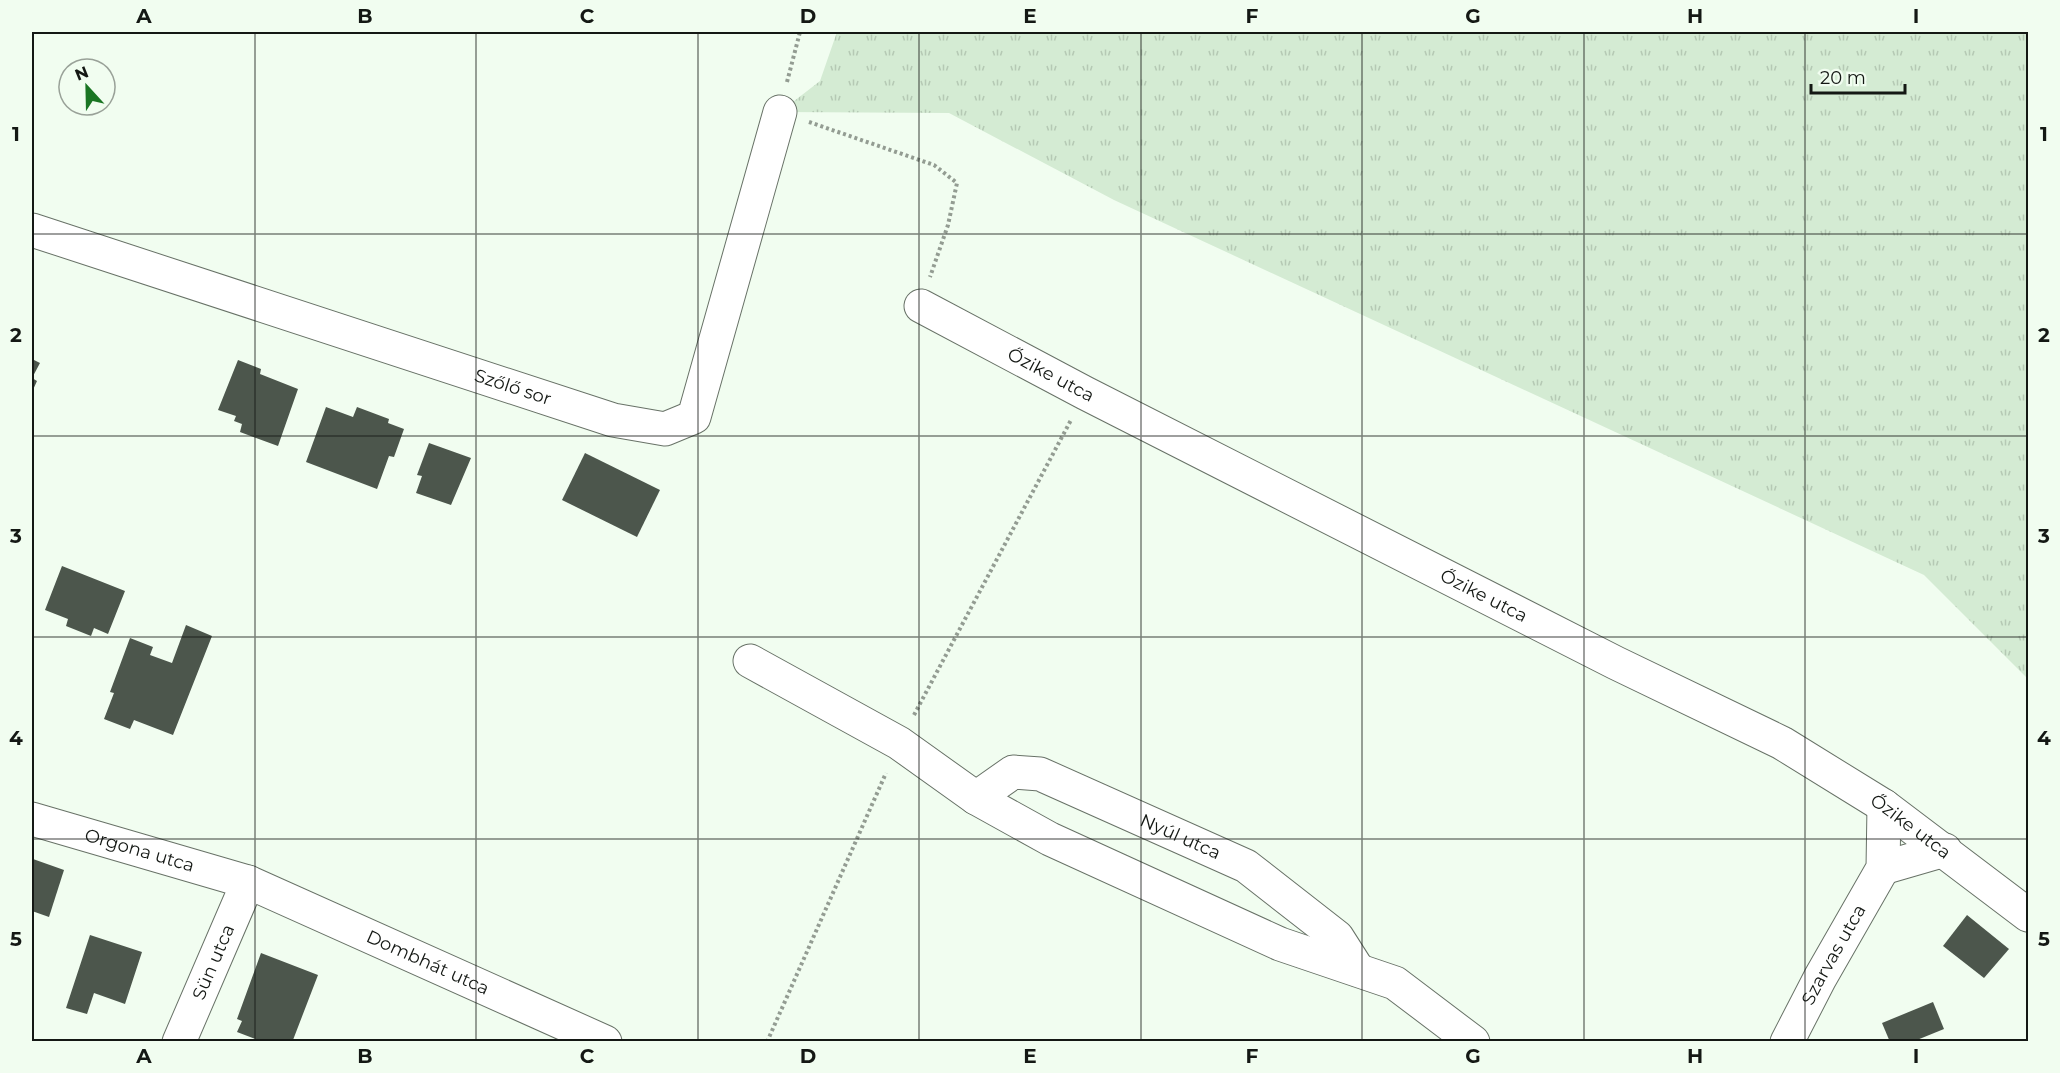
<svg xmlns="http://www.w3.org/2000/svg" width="2060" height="1073" viewBox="0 0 2060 1073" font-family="Montserrat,sans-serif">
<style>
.grass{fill:url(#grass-tufts)}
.building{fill:#4c564c}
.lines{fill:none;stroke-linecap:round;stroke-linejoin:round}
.street-casing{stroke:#687267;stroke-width:35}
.path{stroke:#939c92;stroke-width:4;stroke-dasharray:3 3;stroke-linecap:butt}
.street{stroke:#fff;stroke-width:33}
.grid{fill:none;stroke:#141814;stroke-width:1.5;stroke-opacity:0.55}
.labels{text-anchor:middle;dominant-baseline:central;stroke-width:6;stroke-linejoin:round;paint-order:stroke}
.street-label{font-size:18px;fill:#141814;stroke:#f1fdf0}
.neatline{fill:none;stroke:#141814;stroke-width:2}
.grid-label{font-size:20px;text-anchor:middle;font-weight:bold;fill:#141814}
</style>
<defs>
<pattern id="grass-tufts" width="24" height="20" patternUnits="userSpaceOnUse" patternTransform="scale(1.5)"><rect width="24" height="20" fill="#d4ebd3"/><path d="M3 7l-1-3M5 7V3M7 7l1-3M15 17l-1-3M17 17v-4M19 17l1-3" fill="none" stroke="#b5c9b4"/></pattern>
</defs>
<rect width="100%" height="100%" fill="#f1fdf0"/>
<path class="grass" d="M837,32h1191v647l-104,-104 -810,-375 -165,-87 -169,-1 40,-31z"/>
<g class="building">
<path d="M32,359l8,4 -8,15 5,3 -5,11z"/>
<path d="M238,360l23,9 -1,5 38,15 -20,57 -38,-14 2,-8 -8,-3 2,-5 -18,-6z"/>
<path d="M326,407l27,10 4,-10 32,12 -1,4 16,6 -10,28 -5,-1 -12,33 -71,-27z"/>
<path d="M429,443l42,15 -20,47 -35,-12 6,-17 -5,-1z"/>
<path d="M585,453l75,37 -23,47 -75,-37z"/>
<path d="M62,566l63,25 -17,43 -14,-6 -3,8 -25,-10 2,-7 -23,-9z"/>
<path d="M186,625l26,11 -39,99 -39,-15 -4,9 -26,-10 10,-26 -4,-1 20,-54 23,9 -3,8 22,8z"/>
<path d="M33,859l31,11 -15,47 -17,-6z"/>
<path d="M1967,915l42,34 -25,29 -41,-32z"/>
<path d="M90,935l52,17 -17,52 -31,-11 -7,21 -21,-6z"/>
<path d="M261,953l57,22 -25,65 -30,2 -26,-10 5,-11 -5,-2z"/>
<path d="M1933,1002l11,27 -32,13h-22l-8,-19z"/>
</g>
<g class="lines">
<g class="street-casing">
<g id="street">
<path id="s1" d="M32,230l581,190 52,9 29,-12 86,-305"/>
<path id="s2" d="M921,306l164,87 531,270 166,80 102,63 144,109"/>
<path d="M750,661l149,82 77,55 74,41 230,105 115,39 78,59"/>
<path id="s3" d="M976,798l37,-26 27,2 206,92 91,71 21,33"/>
<path id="s4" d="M32,819l216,63 357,160"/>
<path d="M1883,868l62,-18"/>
<path id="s5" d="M179,1042l69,-160"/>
<path id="s6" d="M1787,1042l33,-64 63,-110 1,-62"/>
</g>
</g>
<g class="path">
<path d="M787,82l13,-50"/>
<path d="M809,122l125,43 23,18 -9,42 -18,52"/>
<path d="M914,715l157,-295"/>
<path d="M767,1042l119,-269"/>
</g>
<use href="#street" class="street"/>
</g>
<path class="grid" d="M255,32v1010M476,32v1010M698,32v1010M919,32v1010M1141,32v1010M1362,32v1010M1584,32v1010M1805,32v1010M32,234h1996M32,436h1996M32,637h1996M32,839h1996"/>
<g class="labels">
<g class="street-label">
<text stroke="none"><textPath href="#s2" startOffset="147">Őzike utca</textPath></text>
<text stroke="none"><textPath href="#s1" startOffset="506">Szőlő sor</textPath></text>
<text stroke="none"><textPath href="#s2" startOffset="633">Őzike utca</textPath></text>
<text stroke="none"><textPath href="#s2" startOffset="1119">Őzike utca</textPath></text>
<text stroke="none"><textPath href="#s3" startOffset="226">Nyúl utca</textPath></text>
<text stroke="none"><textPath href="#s4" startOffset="112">Orgona utca</textPath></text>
<text stroke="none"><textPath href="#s6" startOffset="99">Szarvas utca</textPath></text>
<text stroke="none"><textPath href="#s5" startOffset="87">Sün utca</textPath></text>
<text stroke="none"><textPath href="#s4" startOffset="422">Dombhát utca</textPath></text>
</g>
</g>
<rect width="2060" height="1073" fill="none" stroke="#f1fdf0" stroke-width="66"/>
<g transform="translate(87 87) rotate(338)"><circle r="28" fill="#f1fdf0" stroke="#99a198" stroke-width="1.5"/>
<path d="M0-4.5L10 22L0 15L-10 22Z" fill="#1a7523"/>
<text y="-9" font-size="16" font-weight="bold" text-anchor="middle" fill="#141814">N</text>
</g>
<path d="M1811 84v9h94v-9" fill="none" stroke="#141814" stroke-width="3"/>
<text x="1820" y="84" font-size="18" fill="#141814" stroke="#f1fdf0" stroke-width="4.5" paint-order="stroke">20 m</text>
<rect x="33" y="33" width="1994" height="1007" class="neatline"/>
<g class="grid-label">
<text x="144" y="23">A</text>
<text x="365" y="23">B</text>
<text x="587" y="23">C</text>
<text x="808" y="23">D</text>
<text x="1030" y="23">E</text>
<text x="1252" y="23">F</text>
<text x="1473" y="23">G</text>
<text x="1695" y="23">H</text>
<text x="1916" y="23">I</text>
<text x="16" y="141">1</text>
<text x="2044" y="141">1</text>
<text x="16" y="342">2</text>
<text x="2044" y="342">2</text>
<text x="16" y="543">3</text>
<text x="2044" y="543">3</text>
<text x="16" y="745">4</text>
<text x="2044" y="745">4</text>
<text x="16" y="946">5</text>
<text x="2044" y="946">5</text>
<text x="144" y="1063">A</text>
<text x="365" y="1063">B</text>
<text x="587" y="1063">C</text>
<text x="808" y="1063">D</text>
<text x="1030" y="1063">E</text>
<text x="1252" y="1063">F</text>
<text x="1473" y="1063">G</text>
<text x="1695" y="1063">H</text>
<text x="1916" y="1063">I</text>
</g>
</svg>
